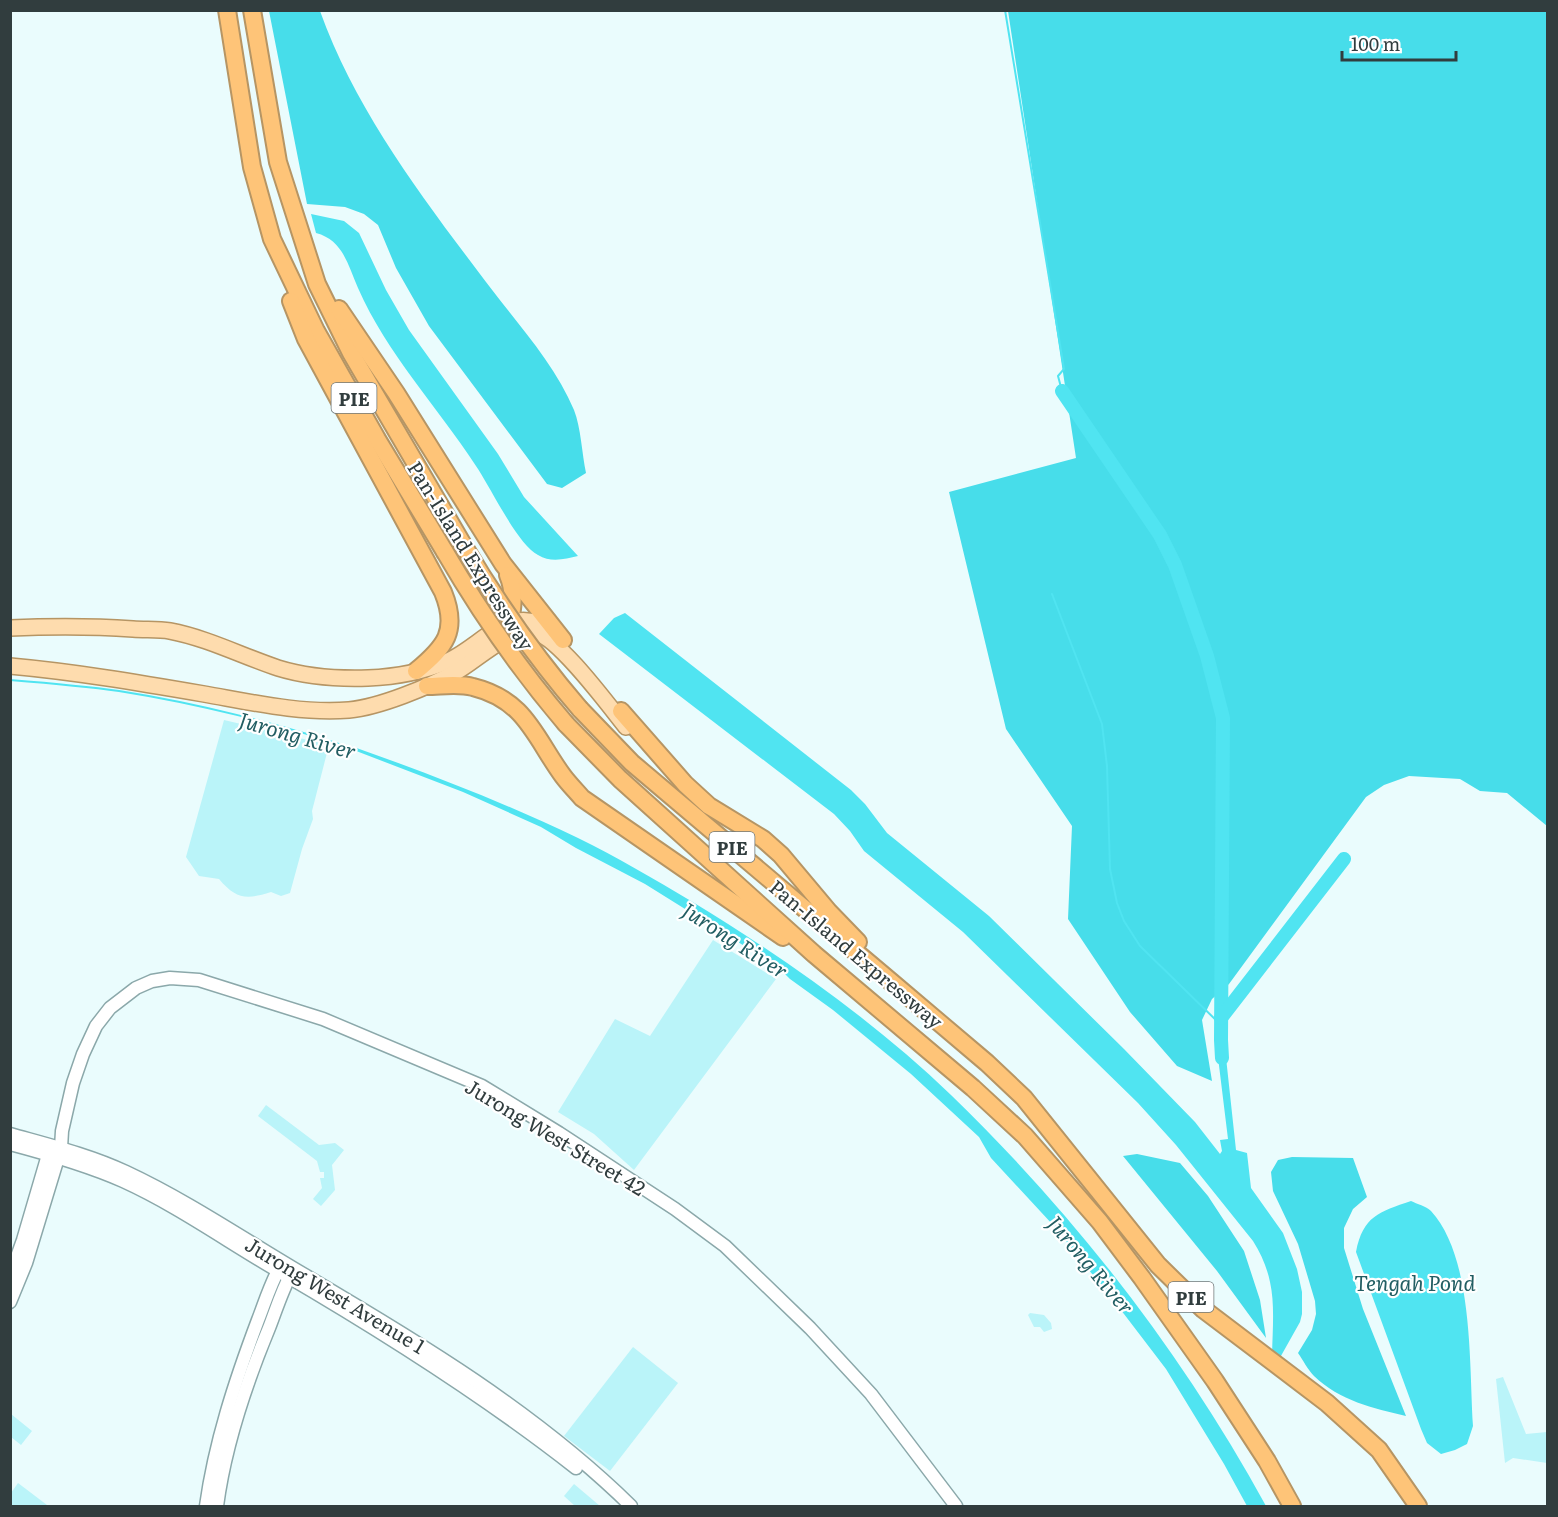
<svg xmlns="http://www.w3.org/2000/svg" width="1558" height="1517" viewBox="0 0 1558 1517" font-family="Literata,serif">
<style>
.green{fill:#baf4f9}
.forest{fill:#47ddea}
.water{fill:#50e4f1}
.lines{fill:none;stroke-linecap:round;stroke-linejoin:round}
.stream{stroke:#50e4f1;stroke-width:2}
.river{stroke:#50e4f1;stroke-width:14}
.minor-casing{stroke:#8ba8aa;stroke-width:15}
.major-casing{stroke:#b69564;stroke-width:18}
.highway-casing{stroke:#b69564;stroke-width:20}
.minor{stroke:#fff;stroke-width:12}
.major{stroke:#fedcae;stroke-width:15}
.highway{stroke:#fec478;stroke-width:16}
.highway-bridge-casing{stroke:#b69564;stroke-width:20;stroke-linecap:butt}
.highway-bridge{stroke:#fec478;stroke-width:16}
.labels{text-anchor:middle;dominant-baseline:central;stroke-width:4.5;stroke-linejoin:round;paint-order:stroke}
.shield{fill:#fff;stroke:#6f7778;stroke-width:1.5}
.shield-label{font-size:18px;font-weight:bold;fill:#313d3e}
.street-label{font-size:20px;fill:#313d3e;stroke:#fff}
.water-label{font-size:21px;font-style:italic;fill:#225e63;stroke:#fff}
</style>
<rect width="100%" height="100%" fill="#eafcfd"/>
<g class="green">
<path d="M224,720l105,25 -17,66 1,8 -11,30 -12,44 -9,3 -10,-4c-25,8 -35,7 -52,-13l-20,-3 -13,-19z"/>
<path d="M713,940l63,39 -142,191 -40,-36 -36,-22 57,-93 35,17z"/>
<path d="M266,1105l53,40 16,-2 9,7 -12,15 3,25 -14,16 -8,-7 9,-11 -2,-10h4v-6h-4l-3,-11 -59,-45z"/>
<path d="M1030,1313l14,2 7,8 1,6 -8,3 -4,-5h-6l-6,-12z"/>
<path d="M633,1347l45,36 -68,88 -46,-35z"/>
<path d="M1503,1377l23,57 21,-2v31l-34,-5 -8,5 -9,-84z"/>
<path d="M11,1414l21,17 -11,14 -10,-8z"/>
<path d="M18,1483l29,22 -2,1h-34v-13z"/>
<path d="M574,1484l26,22h-25l-11,-10z"/>
</g>
<g class="forest">
<path d="M269,11h51c36,100 102,186 166,271 30,40 69,82 88,128 7,18 8,44 12,63l-24,15 -15,-4 -118,-158 -33,-58 -18,-43 -14,-11 -19,-7 -38,-3z"/>
<path d="M1008,11h539v815l-40,-33 -27,-2 -20,-12 -51,-3 -25,9 -18,12 -137,187 -17,15 -10,21 10,61 -35,-15 -47,-54 -62,-93 4,-93 -66,-97 -57,-237 127,-34z"/>
<path d="M1137,1154l43,9 28,33 36,55 16,49 6,38 -49,-67 -94,-115z"/>
<path d="M1292,1157l61,1 14,39 -14,12 -9,19v20l19,61 43,107c-33,-8 -66,-15 -92,-40 -6,-6 -11,-16 -16,-23l14,-23 4,-16 -1,-13 -17,-57 -25,-53 -2,-19 7,-12z"/>
</g>
<g class="water">
<path d="M311,214l33,7 15,12 27,57 23,40 89,124 26,43 54,59c-13,3 -27,7 -40,-1 -21,-11 -47,-67 -62,-89 -39,-60 -89,-112 -118,-178 -10,-23 -15,-48 -42,-55z"/>
<path d="M625,613l226,177 14,14 22,29 102,83 135,133 71,73 25,32 2,-3 -2,-11 8,-1 -12,-98 8,-2 12,111 11,3 4,35 32,45 14,36 5,23v22l-2,8 -23,41 -5,-7c1,-45 6,-75 -19,-115l-77,-96 -38,-42 -175,-171 -99,-81 -14,-20 -16,-17 -235,-180 15,-16z"/>
<path d="M351,746c77,27 154,57 227,92 39,19 76,41 113,63 92,56 182,119 260,194 125,121 232,259 315,411h-19l-23,-42 -58,-95 -42,-55 -71,-89 -62,-67 -12,-21 -68,-63 -78,-64 -43,-31 -12,-12 -133,-83 -69,-36 -35,-21 -78,-35 -112,-43z"/>
<path d="M1411,1201c6,3 15,5 20,10 43,47 38,154 42,215l-6,18 -12,6 -14,4 -14,-11 -6,-14 -65,-177c7,-36 23,-40 55,-51z"/>
</g>
<g class="lines">
<g class="stream">
<path d="M1005,10l59,359 -6,7 4,15"/>
<path d="M1052,594l50,130 5,42 3,103 7,34 7,18 16,25 81,79"/>
<path d="M10,680c37,3 73,6 109,11 76,12 162,33 235,58"/>
</g>
<g class="river">
<path d="M1062,391l98,144 15,30 32,91 16,62 -2,322 1,18"/>
<path d="M1221,1018l123,-159"/>
</g>
<g class="minor-casing">
<g id="minor">
<path d="M10,1134c39,11 80,21 116,38 62,29 119,68 177,102 116,68 232,138 328,232"/>
<path d="M10,1144c38,10 77,21 113,37 55,25 105,61 157,91 103,60 203,123 296,196"/>
<path d="M10,1276l13,-36 27,-92"/>
<path d="M10,1302l16,-39 35,-115 1,-17 11,-48 10,-29 13,-28 14,-18 26,-20 16,-7 18,-3 29,2 124,39 159,67 77,47 116,76 50,37 85,82 61,66 85,112"/>
<path d="M206,1506c9,-64 29,-125 52,-186 7,-18 13,-38 23,-55"/>
<path d="M217,1506c8,-61 28,-120 52,-178 7,-18 13,-38 23,-56"/>
</g>
</g>
<g class="major-casing">
<g id="major">
<path d="M10,628c42,-2 82,-2 123,1 12,1 25,0 37,2 37,7 72,25 108,37 29,9 60,11 90,10 27,-1 55,-6 80,-17 37,-17 64,-63 108,-27"/>
<path d="M10,666c66,6 130,17 194,28 46,8 98,20 145,16 31,-3 79,-23 107,-38 22,-12 53,-45 80,-39 23,5 73,73 90,94"/>
</g>
</g>
<g class="highway-casing">
<g id="highway">
<path d="M227,10l25,157 20,72 44,92 61,108 68,113"/>
<path d="M252,10l26,152 39,122 34,69 111,190"/>
<path d="M291,301l15,38 137,253c16,39 2,55 -27,79"/>
<path d="M339,309l57,84 107,171 60,76"/>
<path d="M506,638c5,-20 11,-42 2,-63"/>
<path d="M427,686c14,0 32,-3 46,1 53,13 62,51 90,89 6,8 13,15 19,22l201,139"/>
<path d="M580,709l52,54 257,217 98,83 37,35 134,167 45,44 124,94 52,47 39,56"/>
<path d="M621,711l64,73 24,22 54,33 18,16 47,56 30,31"/>
<path d="M566,724l54,55 194,175 159,134 52,48 75,86 42,56 73,103 52,80 25,45"/>
</g>
</g>
<use href="#minor" class="minor"/>
<use href="#major" class="major"/>
<use href="#highway" class="highway"/>
<g class="highway-bridge-casing">
<g id="highway-bridge">
<path d="M462,543c35,59 73,114 118,166"/>
<path d="M445,552c36,62 74,117 121,172"/>
</g>
</g>
<use href="#highway-bridge" class="highway-bridge"/>
</g>
<g class="labels">
<g class="shield">
<rect x="331.5" y="383" width="45" height="30" rx="4.5"/>
<rect x="709.5" y="832" width="45" height="30" rx="4.5"/>
<rect x="1168.5" y="1282" width="45" height="30" rx="4.5"/>
</g>
<g class="shield-label">
<text x="354" y="398">PIE</text>
<text x="732" y="847">PIE</text>
<text x="1191" y="1297">PIE</text>
</g>
<g class="street-label">
<text transform="translate(472 555) rotate(58)">Pan-Island Expressway</text>
<text transform="translate(857 953) rotate(40)">Pan-Island Expressway</text>
<text transform="translate(556 1136) rotate(31)">Jurong West Street 42</text>
<text transform="translate(336 1294) rotate(31)">Jurong West Avenue 1</text>
</g>
<g class="water-label">
<text transform="translate(298 734) rotate(16)">Jurong River</text>
<text transform="translate(736 939) rotate(33)">Jurong River</text>
<text transform="translate(1092 1264) rotate(50)">Jurong River</text>
<text x="1415" y="1281">Tengah Pond</text>
</g>
</g>
<rect width="1558" height="1517" fill="none" stroke="#313d3e" stroke-width="24"/>
<path d="M1342 51v9h114v-9" fill="none" stroke="#313d3e" stroke-width="3"/>
<text x="1351" y="51" font-size="18" fill="#313d3e" stroke="#ffffff" stroke-width="4.5" paint-order="stroke">100 m</text>
</svg>
